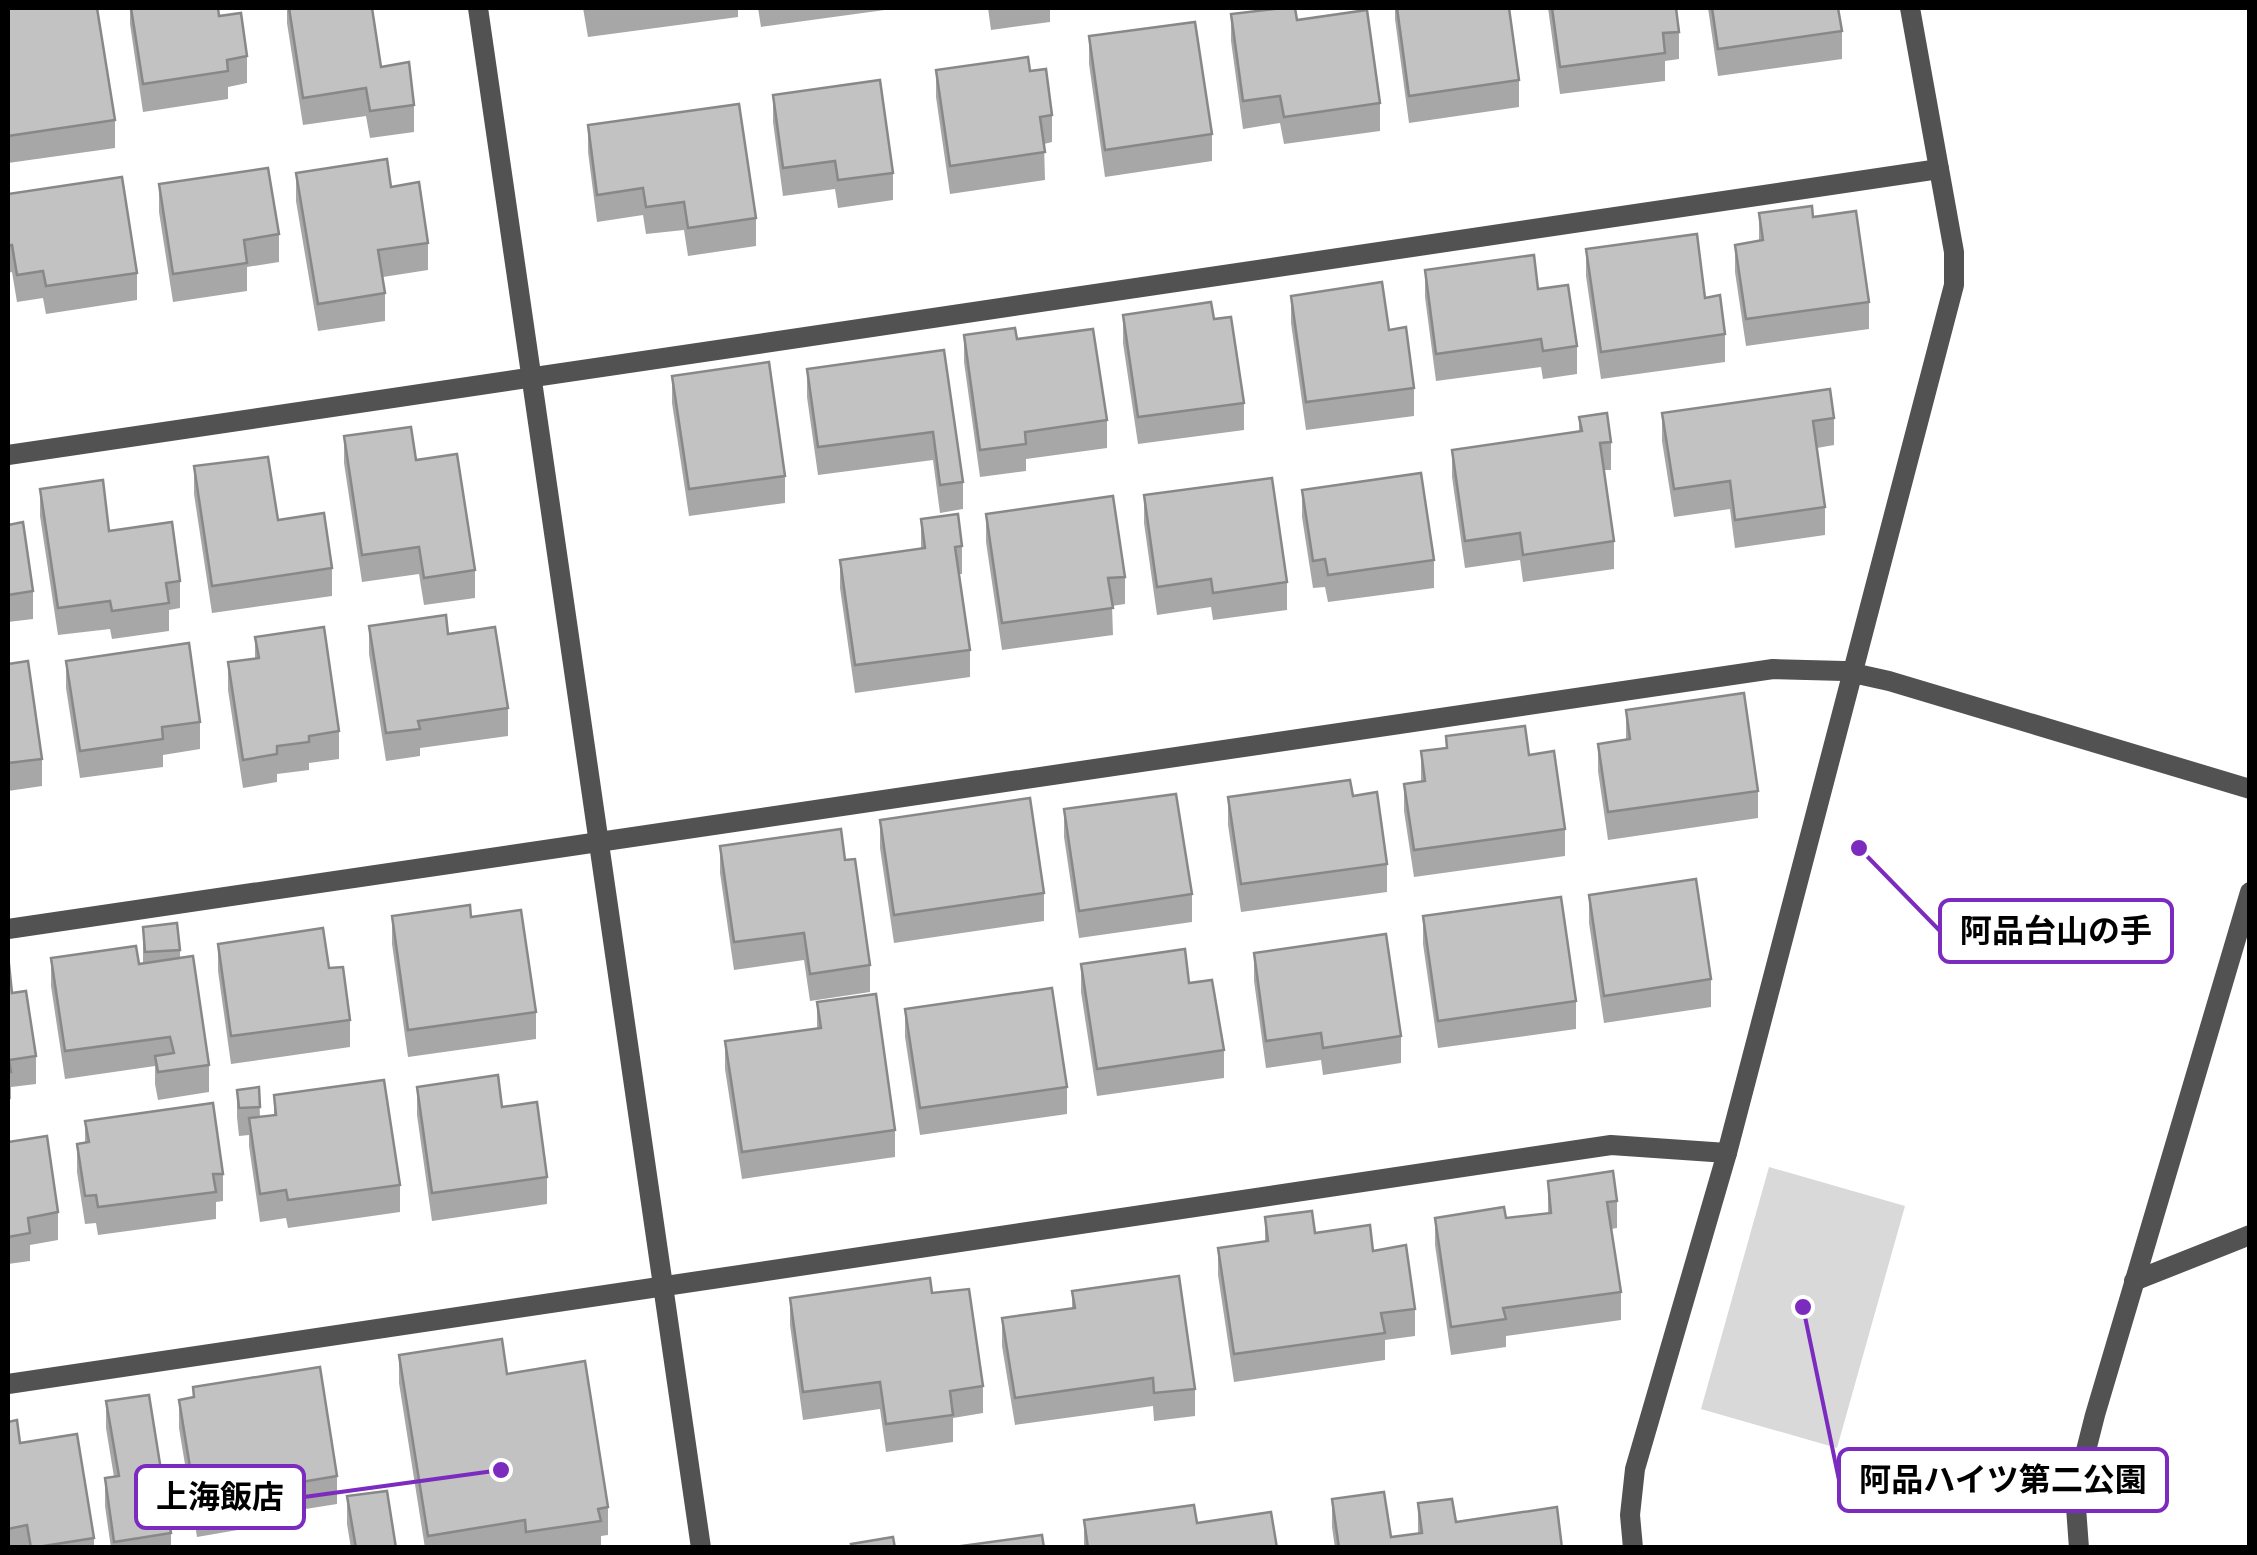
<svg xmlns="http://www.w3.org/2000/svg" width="2257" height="1555" viewBox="0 0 2257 1555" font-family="Karla,'Noto Sans JP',sans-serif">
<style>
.green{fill:#d9d9d9}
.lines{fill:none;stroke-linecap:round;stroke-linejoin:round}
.minor{stroke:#525252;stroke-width:20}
.tertiary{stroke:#525252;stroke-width:20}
.wall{fill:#a7a7a7}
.building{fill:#c2c2c2;stroke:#888;stroke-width:2.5}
.leader{fill:none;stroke:#7b2cbf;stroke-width:4}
.callout-dot{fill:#7b2cbf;stroke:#fff;stroke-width:4}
.callout{fill:#fff;stroke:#7b2cbf;stroke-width:4}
.callout-label{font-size:32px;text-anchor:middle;font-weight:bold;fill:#000}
</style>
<rect width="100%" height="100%" fill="#fff"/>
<path class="green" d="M1769,1167l136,39 -68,242 -136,-39z"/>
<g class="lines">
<g class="minor">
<path d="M8,455l1931,-286"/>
<path d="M8,929l1765,-260 71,2 45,10 361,108"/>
<path d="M2134,1281l116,-46"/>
<path d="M8,1384l1603,-239 116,8"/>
<path d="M1633,1548l-3,-33 5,-46 92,-316 227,-868v-33l-44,-244"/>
<path d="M2079,1548l-4,-54 20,-79 155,-523"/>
</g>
<path class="tertiary" d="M478,8l223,1540"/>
</g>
<g class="wall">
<path d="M130,8h88l1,8 28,40v27l-19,4v12l-85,13 -13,-88z"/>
<path d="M287,8h85l9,59 33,38v27l-44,6 -4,-22 -63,9 -16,-102z"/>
<path d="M583,8h155v9l-150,20z"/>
<path d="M758,8h134v1l-131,18z"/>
<path d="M988,8h62v14l-59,8z"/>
<path d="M1395,8h114l10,72v27l-110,16 -14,-104z"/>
<path d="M1548,8h128l3,24v27l-14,2v20l-105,13z"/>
<path d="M1708,8h130l4,23v28l-124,17z"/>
<path d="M8,9l107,111v28l-107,15z"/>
<path d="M1231,14l149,89v28l-96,13 -4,-21 -37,6 -12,-88z"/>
<path d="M1089,36l123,98v27l-107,16 -16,-113z"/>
<path d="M936,70l94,1 22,44v27l-8,2 1,36 -95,14 -14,-97z"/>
<path d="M773,95l120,78v27l-55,8 -3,-19 -52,7 -10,-74z"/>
<path d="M588,125l168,93v28l-68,10 -4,-26 -38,4 -3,-19 -46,7 -9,-70z"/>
<path d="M296,173l95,14 37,56v27l-45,7 2,16v28l-67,10 -22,-130z"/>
<path d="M159,184l120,50v28l-32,5v24l-74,11 -14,-90z"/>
<path d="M8,194l129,79v27l-91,14 -3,-16 -26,4 -5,-30 -4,1z"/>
<path d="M1759,213l110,89v27l-123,17 -11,-74v-27l24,-4z"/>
<path d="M1586,249l119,49 20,36v28l-124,17 -15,-103z"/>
<path d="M1425,270l113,19 39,57v28l-34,5 -2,-12 -105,14 -11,-84z"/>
<path d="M1291,296l98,34 25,58v28l-108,14 -15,-107z"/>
<path d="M1123,315l91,4 30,84v27l-106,14 -15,-101z"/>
<path d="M964,335l53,4 90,81v28l-81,11v12l-46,6 -16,-115z"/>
<path d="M944,350l19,132v27l-23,4 -7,-53 -115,15 -11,-78v-28z"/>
<path d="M672,376l113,100v27l-96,13 -17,-113z"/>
<path d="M1662,413l172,5v27l-17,3 8,59v28l-90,13 -5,-39 -56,8 -12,-76z"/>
<path d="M1579,417l32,25v28h-7l10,71v28l-91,13 -3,-22 -55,8 -13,-91v-27l127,-18z"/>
<path d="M344,436l72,24 59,110v28l-51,7 -5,-31 -57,8 -18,-119z"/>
<path d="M194,466l84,54 54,48v28l-120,17 -18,-119z"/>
<path d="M40,489l69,42 71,50v27l-11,2v21l-57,8 -2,-10 -52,6 -18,-119z"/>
<path d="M1302,490l132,70v28l-106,14 -3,-15 -12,1 -11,-71z"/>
<path d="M1144,495l143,87v28l-74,10 -2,-13 -54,8 -13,-92z"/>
<path d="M986,514l139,63v27l-13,2 1,29 -111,15 -16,-108z"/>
<path d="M921,519l41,27v28h-3l11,76v27l-115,16 -15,-105v-28l81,-11z"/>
<path d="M8,525l25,66v28l-25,3z"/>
<path d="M369,626l79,8 60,74v28l-88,12v8l-34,5 -17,-107z"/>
<path d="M255,637l84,94v28l-30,4v7l-32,4v8l-34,6 -15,-98v-28l27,-3z"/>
<path d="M66,661l134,61v27l-37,6v12l-83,11 -14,-90z"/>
<path d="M8,664l34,95v27l-34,5z"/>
<path d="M1626,710l132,81v27l-150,22 -10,-69v-27l28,-4z"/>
<path d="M1446,736l83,19 36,74v27l-151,21 -10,-66v-27l17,-3v-30l25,-3z"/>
<path d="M1353,796l34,68v28l-146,20 -13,-87v-28z"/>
<path d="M1064,809l128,85v28l-113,16 -15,-101z"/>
<path d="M880,820l164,73v28l-150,22 -14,-95z"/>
<path d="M720,846l125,14 25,105v27l-60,9 -6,-41 -70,10 -14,-97z"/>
<path d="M1589,895l122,84v28l-107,16 -15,-100z"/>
<path d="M392,916l79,1 65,95v27l-128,18 -16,-113z"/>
<path d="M1423,916l153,85v28l-138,19 -15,-104z"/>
<path d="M143,927l37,23v8l29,107v27l-51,8 -3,-16v-18l-90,13 -14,-93v-28l92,5z"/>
<path d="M218,944l111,24 21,52v27l-119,17 -13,-93z"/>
<path d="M1254,953l147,83v27l-78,12 -2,-15 -55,8 -12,-87z"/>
<path d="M8,964l4,29 24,63v28l-25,3v12l-3,1z"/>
<path d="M1081,964l143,86v28l-127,18 -16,-104z"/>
<path d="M817,1002l78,128v27l-153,22 -17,-110v-28l92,-12z"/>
<path d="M905,1009l162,78v27l-147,21 -15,-98z"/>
<path d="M259,1087l1,30 14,-2v-20l126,90v27l-112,16 -2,-10 -26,4 -11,-76v-11l-10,1 -2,-19v-27z"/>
<path d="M417,1087l85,20 45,70v27l-115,17 -15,-106z"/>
<path d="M85,1121l138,53v27l-7,1v17l-118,16 -2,-12 -11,1 -8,-52v-28l8,-1z"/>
<path d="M8,1142l50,70v28l-28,5v16l-22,3z"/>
<path d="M1548,1181l69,20v27l-6,1 10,63v28l-115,16v11l-55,8 -16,-110v-27h71l42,-5z"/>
<path d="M1265,1217l108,34 42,58v27l-30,4v20l-151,22 -16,-107v-27l47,-7z"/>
<path d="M1072,1291l123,98v27l-41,5 -1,-15 -138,19 -13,-79v-28l70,-10z"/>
<path d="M932,1293l51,93v27l-30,5v24l-67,10 -6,-43 -77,11 -13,-95v-27z"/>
<path d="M399,1355l108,19 101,133v28l-7,1v12h-176l-26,-165z"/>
<path d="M193,1387l144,89v28l-82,13v10l-58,10 -18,-109v-28l14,-2z"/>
<path d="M106,1401l65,132v15h-60l-6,-42v-28l9,-1 -8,-49z"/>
<path d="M8,1422l12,21 74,95v10h-86z"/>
<path d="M347,1496l49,52h-45l-4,-24z"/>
<path d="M1332,1499l59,38 27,-4v-30l38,19 106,26h-227l-3,-21z"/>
<path d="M1084,1520l113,3 80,25h-193z"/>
</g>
<g class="building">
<path d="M19,8h78l18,112 -107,16v-127z"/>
<path d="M131,8h87l1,8 22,-3 6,43 -20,4 1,11 -85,13z"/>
<path d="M289,8h83l9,59 28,-5 5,43 -44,6 -4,-23 -63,10z"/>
<path d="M1283,8h12l2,12 70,-10 13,93 -96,14 -4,-21 -37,5 -12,-87z"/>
<path d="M1397,8h112l10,72 -110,16z"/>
<path d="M1552,8h124l3,24 -16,1 2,20 -105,14z"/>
<path d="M1712,8h126l4,23 -124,18z"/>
<path d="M1195,22l17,112 -107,16 -16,-114z"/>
<path d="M1028,57l2,14 16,-2 6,46 -12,2 5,35 -95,14 -14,-96z"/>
<path d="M880,80l13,93 -55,7 -3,-19 -52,7 -10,-73z"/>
<path d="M739,104l17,114 -68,10 -4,-26 -38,5 -3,-19 -46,7 -9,-70z"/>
<path d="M387,159l4,28 28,-5 9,61 -50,7 7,43 -67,11 -22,-131z"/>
<path d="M268,168l11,66 -35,6 3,23 -74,11 -14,-90z"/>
<path d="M122,177l15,96 -91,13 -3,-15 -26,4 -5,-30 -4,1v-52z"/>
<path d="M1812,206l1,11 43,-6 13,91 -123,17 -11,-74 28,-5 -4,-27z"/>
<path d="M1697,234l8,64 15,-3 5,39 -124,18 -15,-103z"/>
<path d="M1534,255l4,34 30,-4 9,61 -34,5 -2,-12 -105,15 -11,-84z"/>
<path d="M1382,282l7,48 17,-3 8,61 -108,14 -15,-106z"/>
<path d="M1211,302l3,17 17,-2 13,86 -106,14 -15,-102z"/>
<path d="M1015,328l2,11 76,-10 14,91 -82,12 1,12 -46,6 -16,-115z"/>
<path d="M944,350l19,132 -23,3 -7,-53 -115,15 -11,-78z"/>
<path d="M769,362l16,114 -96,13 -17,-113z"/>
<path d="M1830,389l4,29 -21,3 12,86 -90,13 -5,-39 -56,8 -12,-76z"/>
<path d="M1607,413l4,29 -11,1 14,98 -91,14 -3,-22 -55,8 -13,-91 130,-19 -3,-14z"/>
<path d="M411,427l5,33 41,-6 18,116 -51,8 -5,-31 -57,8 -18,-119z"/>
<path d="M268,457l10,63 46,-7 8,55 -120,18 -18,-120z"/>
<path d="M1421,473l13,87 -106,15 -3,-16 -12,2 -11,-71z"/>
<path d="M1272,478l15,104 -74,11 -2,-14 -54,8 -13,-92z"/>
<path d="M103,480l6,51 63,-9 8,59 -14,2 3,20 -57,8 -2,-10 -52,7 -18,-119z"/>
<path d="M1113,496l12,81 -17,1 5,30 -111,15 -16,-109z"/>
<path d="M958,514l4,32 -7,1 15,103 -115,15 -15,-105 85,-12 -4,-29z"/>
<path d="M23,522l10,69 -25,4v-70z"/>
<path d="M446,615l2,19 47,-7 13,81 -90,13 2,8 -34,4 -17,-107z"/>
<path d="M324,627l15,104 -30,5v6l-32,4v8l-34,6 -15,-98 31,-4 -4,-21z"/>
<path d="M189,643l11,79 -38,5 1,12 -83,12 -14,-90z"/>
<path d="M28,661l14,98 -34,4v-99z"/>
<path d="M1744,693l14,98 -150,21 -10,-68 32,-5 -4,-29z"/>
<path d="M1525,726l4,29 25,-4 11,78 -151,21 -10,-66 21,-3 -4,-30 26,-3 -1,-12z"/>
<path d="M1350,780l3,16 24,-4 10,72 -146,20 -13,-87z"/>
<path d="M1176,794l16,100 -113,17 -15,-102z"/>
<path d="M1030,798l14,95 -150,22 -14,-95z"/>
<path d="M841,829l4,31 10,-1 15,106 -60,9 -6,-41 -70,9 -14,-96z"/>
<path d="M1696,879l15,100 -107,17 -15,-101z"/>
<path d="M1561,897l15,104 -138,20 -15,-105z"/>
<path d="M470,905l1,12 50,-7 15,102 -128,18 -16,-114z"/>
<path d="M177,923l3,27 -35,2 -2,-25z"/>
<path d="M323,928l6,40 14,-1 7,53 -119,16 -13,-92z"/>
<path d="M1386,934l15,102 -78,12 -2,-15 -55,8 -12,-88z"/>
<path d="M136,946l3,18 54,-8 16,109 -51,7 -3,-16 19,-3 -4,-16 -105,14 -14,-93z"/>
<path d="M1185,949l4,34 23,-3 12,70 -127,19 -16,-105z"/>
<path d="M8,964h1l3,29 14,-2 10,65 -27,4 2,12h-3z"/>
<path d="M1052,988l15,99 -147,21 -15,-99z"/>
<path d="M876,994l19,136 -153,22 -17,-111 96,-13 -4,-26z"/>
<path d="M498,1075l4,32 35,-5 10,75 -115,16 -15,-106z"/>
<path d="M384,1080l16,105 -112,15 -2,-10 -26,4 -11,-76 27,-3 -2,-20z"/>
<path d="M259,1087l1,20 -21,1 -2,-18z"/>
<path d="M213,1103l10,71h-10l3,18 -118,15 -2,-12 -11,1 -8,-52 12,-2 -4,-21z"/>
<path d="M47,1136l11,76 -30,6 2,15 -22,4v-95z"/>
<path d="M1613,1171l4,30 -10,1 14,90 -118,16 3,11 -55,8 -16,-109 69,-11 2,11 45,-5 -3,-32z"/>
<path d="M1312,1211l3,22 55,-8 3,26 33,-6 9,64 -34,4 4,20 -151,21 -16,-106 50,-7 -3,-24z"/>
<path d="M1179,1276l16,113 -41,4 -1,-15 -138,20 -13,-80 73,-10 -3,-17z"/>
<path d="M930,1278l2,15 37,-4 14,97 -33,5 3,24 -67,9 -6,-42 -77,10 -13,-94z"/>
<path d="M502,1339l5,35 78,-13 23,146 -10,2 3,12 -75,11 -1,-12 -97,16 -29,-181z"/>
<path d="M320,1367l17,109 -83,14 1,10 -58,10 -18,-110 15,-3 -1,-10z"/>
<path d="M149,1395l22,138 -57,9 -9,-64 14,-2 -13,-75z"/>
<path d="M17,1420l3,23 57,-9 17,104 -63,10 -4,-23 -19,4v-107z"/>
<path d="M387,1491l9,57h-40l-9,-52z"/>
<path d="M1384,1492l7,45 31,-4 -4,-30 34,-4 4,23 101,-15 5,41h-223l-7,-49z"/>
<path d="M1194,1505l3,18 74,-11 6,36h-189l-4,-28z"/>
<path d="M1042,1535l2,13h-97z"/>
<path d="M893,1537l2,11h-43l-1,-4z"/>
</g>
<path class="leader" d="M1859 848L1940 931M1803 1307L1839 1480M501 1470L304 1497"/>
<g class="callout-dot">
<circle cx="1859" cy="848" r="10"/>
<circle cx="1803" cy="1307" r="10"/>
<circle cx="501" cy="1470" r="10"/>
</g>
<g class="callout">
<rect x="1940" y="900" width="232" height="62" rx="10"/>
<rect x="1839" y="1449" width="328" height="62" rx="10"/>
<rect x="136" y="1466" width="168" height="62" rx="10"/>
</g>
<g class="callout-label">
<text x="2056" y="942">阿品台山の手</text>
<text x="2003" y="1491">阿品ハイツ第二公園</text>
<text x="220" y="1508">上海飯店</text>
</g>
<rect width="2257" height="1555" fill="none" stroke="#000000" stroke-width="20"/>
</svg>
